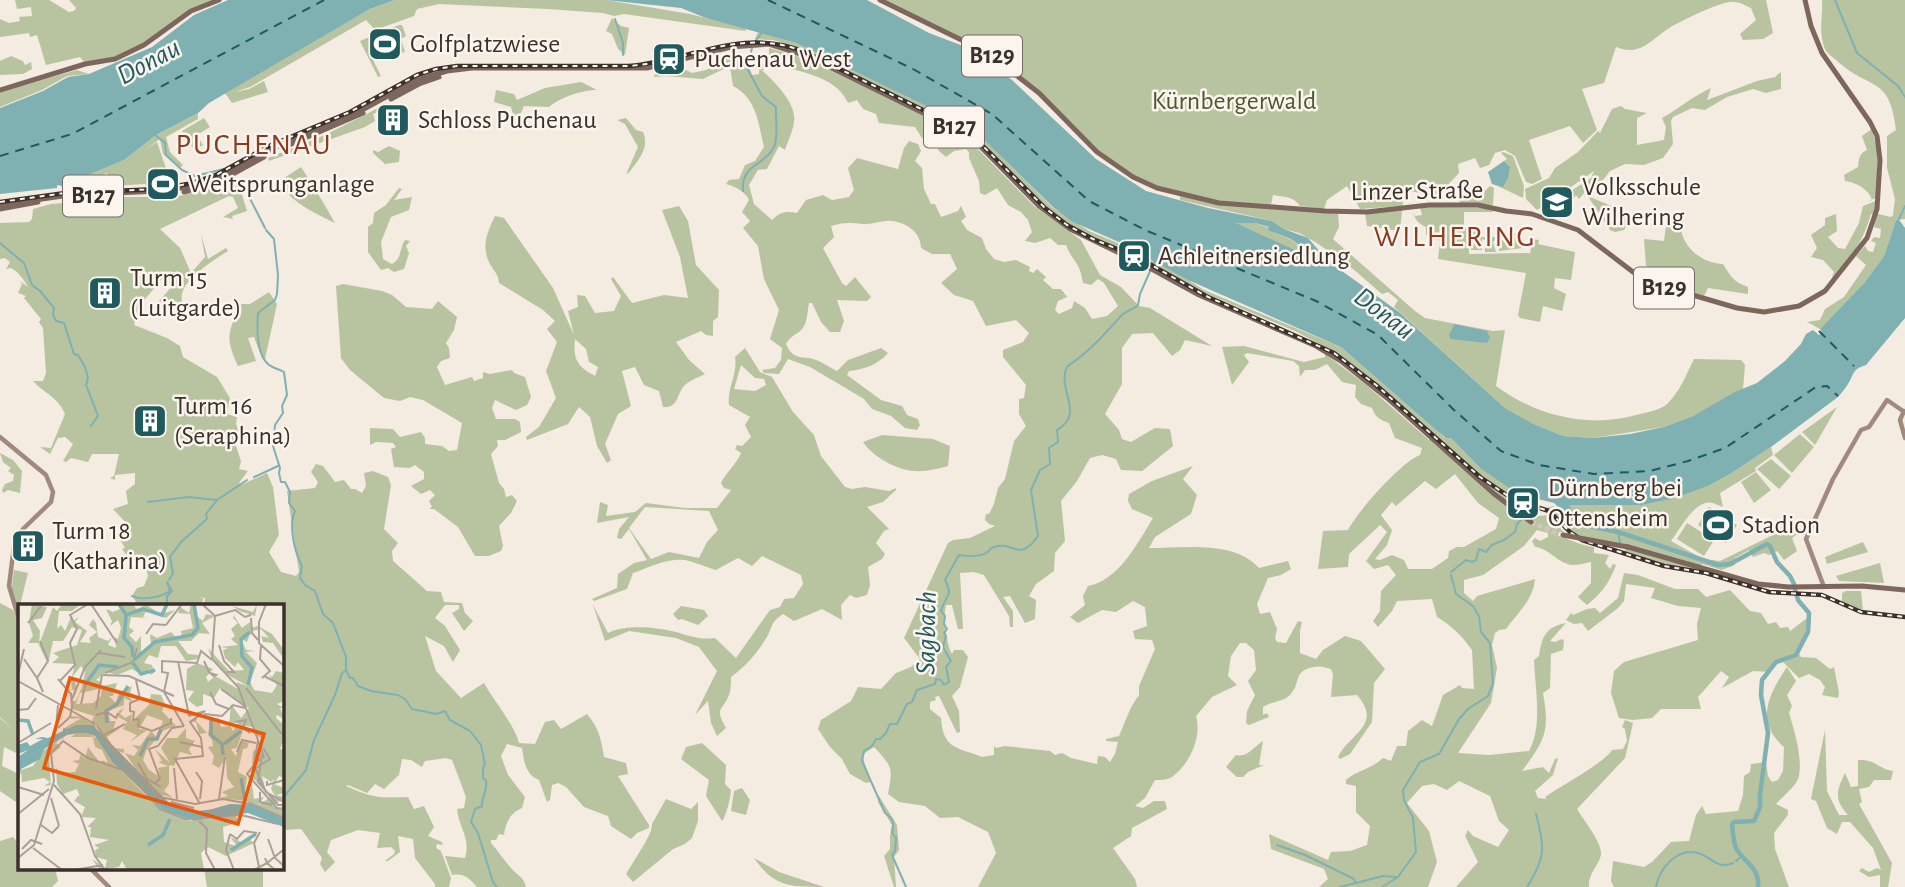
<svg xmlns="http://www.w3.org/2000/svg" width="1905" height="887" viewBox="0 0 1905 887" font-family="'Alegreya Sans',sans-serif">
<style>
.green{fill:#b8c4a0;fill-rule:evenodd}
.water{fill:#7fb0b2;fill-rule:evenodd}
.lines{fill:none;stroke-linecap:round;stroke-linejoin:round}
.stream{stroke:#7fb0b2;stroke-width:2}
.river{stroke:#7fb0b2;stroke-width:4.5}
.ferry{stroke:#1f5a5e;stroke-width:2;stroke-dasharray:9 7;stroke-linecap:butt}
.primary-tunnel{stroke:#cfc6bd;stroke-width:5;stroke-dasharray:5 2.5;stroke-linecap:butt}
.secondary{stroke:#a18a7d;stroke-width:4.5}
.primary{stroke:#7d675c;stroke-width:5}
.rail-casing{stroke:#3b302b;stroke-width:4.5}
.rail{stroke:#fbf5ee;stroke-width:2;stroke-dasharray:5;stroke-linecap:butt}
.primary-bridge{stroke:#7d675c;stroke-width:5}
.labels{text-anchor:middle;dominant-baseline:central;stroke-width:5;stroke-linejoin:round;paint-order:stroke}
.shield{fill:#fbf5ee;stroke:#756b66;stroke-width:2}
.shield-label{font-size:24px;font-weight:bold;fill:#3b302b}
.poi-label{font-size:26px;fill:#3b302b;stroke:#fbf5ee;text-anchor:start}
.park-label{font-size:26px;fill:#4a5a2e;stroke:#fbf5ee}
.street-label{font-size:26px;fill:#3b302b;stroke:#fbf5ee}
.water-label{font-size:28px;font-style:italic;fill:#1f5a5e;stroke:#fbf5ee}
.quarter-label{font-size:30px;letter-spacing:2px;fill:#8c3b22;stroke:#fbf5ee}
.inset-river{fill:none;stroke:#7fb0b2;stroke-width:3.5}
.inset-road{fill:none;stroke:#aaa098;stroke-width:2}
.view{fill:#e8590c;fill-opacity:0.15;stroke:#e8590c;stroke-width:3.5}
.inset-edge{fill:none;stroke:#3b302b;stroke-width:3.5}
</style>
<rect width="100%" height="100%" fill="#f4ebe1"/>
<g class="green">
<path d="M15,0h34l20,12 5,-1 2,-3 -7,-8h145c-28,11 -49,33 -75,47 -17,9 -35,13 -54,16l-5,-6 -34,8 -9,-30 -7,2 -1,-4 -29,4v-18l9,4 11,-2 -1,-4 13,-1 -1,-9 -14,2z"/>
<path d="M395,0h211l84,14 55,14 1,3 -122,-17 -10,2 -11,-3 -55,-4 -109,-5 -22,5 -3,7 -39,14 -9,-10 -116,67 -15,5 14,-3 15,-8 4,11 -36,11 -7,-10 145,-84z"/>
<path d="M883,0h883l7,33 -10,6 -20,1 -3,-6 16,-14 -5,-12c-5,-2 -11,-6 -16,-6 -13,-2 -53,19 -66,26 -18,12 -29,29 -53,19l-12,36 -22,6 15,41 -14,13 -13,-17 -41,14 13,39 -10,5 -6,-2 -11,-26 -10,-6 -10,3 -6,12 -9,3 -5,-10 -17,6 1,9 -17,18 -3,7 -23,-6 -14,-1 1,15 -43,3 -13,-23 -20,14 -3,9 -24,-3c-7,-10 -16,-9 -27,-11l-2,10 -53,-4 -56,-13 -29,-13 -27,-18 -106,-97z"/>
<path d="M1822,0h83v219l-9,1 -12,36 -19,26 -45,47 -13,-7 13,-2 5,-11 19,-12 22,-32 -10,-9 9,-10 3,5 5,1 3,-9 -5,-2 3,-4 6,1 1,-9 -7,-2 3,-13h-6c-8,27 -20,46 -40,66l3,-8 -11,-12 -12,-3 6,-9 -6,-13 14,-10v-7l11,-4 1,17 -9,6 10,11 7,1 14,-26 4,-17 13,-5 2,13 13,3 2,-2 2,-16 -8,-31v-32l9,-6c-6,-56 -27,-39 -60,-70 -4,-3 -9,-7 -11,-11 -7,-15 -2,-33 -3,-49z"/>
<path d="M612,18l9,8 8,2 -4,27 -7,-6 -6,-15 -6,-3z"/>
<path d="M399,25h3l4,11 -5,3 4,13 -16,3 -3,-5 -12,6 -2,-3v5l9,18 -3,1 -18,-36z"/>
<path d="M758,32l38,11 177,85 79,79 37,24 41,17 11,2 63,40 137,57 104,91h6l29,30 59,32 -4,4 -19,-4 -17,-11 -1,2 13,11 16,7 1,8 22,-2 14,18 -5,-1 -1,4c13,3 22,10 36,11v6l15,2 -4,8 5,6 3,-5 3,1c-7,18 -14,28 -29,40l-9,-8 13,-14v-21c-6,1 -13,3 -18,3 -15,-1 -24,-17 -38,-18l-3,-6 3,-3 5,3 8,-4v-4l-11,-3 -13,16 -41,29 -19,5v13l9,8 4,-5 58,-17c-2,22 -18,34 -29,50l-7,1 -4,3 -3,12 5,23 -6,35 -33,50 31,2 40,-4c14,-25 6,-63 5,-91l5,-4c3,-19 6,-29 27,-33l-16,18 5,1 7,-3 2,2 -1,9 -12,4 -1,34 -7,5c7,39 2,47 -21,78l21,-4 6,6 6,-14 3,-1 -5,17 -18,16 3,7 8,1 -1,-2c16,-11 59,-34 67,-47l11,-1 4,-8 -2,-12 -3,-2 3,-7 8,3 -8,35 -48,51c6,10 26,35 24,46 -3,12 -13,18 -12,32h-133l22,-25 -13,-26 3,-6 5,6 25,11 11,-17 -10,-9 -9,-25 -31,-15 -12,9 -13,-6 -12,2 -15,17 22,28 8,31 -9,25h-109l9,-8 -4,-10 -53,-20 -2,-15 59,26 3,-8 19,-1 17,-6 3,-19 -14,-14v-26l-10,-2v-4c13,-11 24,-10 37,-22l8,3 6,-15h9l2,-15 14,-11 10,6 11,-31 17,-10 2,3 12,1 -2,-39c-10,-14 -21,-25 -35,-33l-5,-18 -35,2 -5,10 -14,16 -5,-6 7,-10 1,-20 15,-16 -8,-10 -14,4 -8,-8 21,-29 -7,-7 -31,29 -1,13 -30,2 5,-38 25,-1c10,-19 53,-68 72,-75l2,-7 -27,-10 -6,-15c-9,-3 -14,-6 -17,-15l-11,-4 -6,-7 1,-12 -14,-3 -15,-18 -12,6h-10l-5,7 -1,-11 -6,-5 -46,-8 -3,2 5,7 -17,23 -10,-38 22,-1 60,16 21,-5v-3l39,29 65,57 5,-5 -71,-62 -40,-27 -26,-14 -99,-42 -47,-28 -56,-23 -39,-23 -76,-75 -28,-20 -152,-73 -27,-8 -18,-1zM1455,474l23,29 21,15 -3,11 -32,18h-7l-8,4 -1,7 -16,11h-24l-4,-9 -12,-5 -12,5 -5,-1 12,-14 5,-15 -11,-15 11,-13 4,4 29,-25 11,8z"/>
<path d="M769,48l35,10 134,64 29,16 67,68 47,34 19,35 21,12 18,19 11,2 62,38 -27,-6 -5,10 -8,6 -19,-23 -21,1 -10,14v36l-17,30 14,16 3,9 9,3 24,-14 15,1 3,17 -31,25 -21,-1 -5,-11 -14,-4 -12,3 -13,23 -16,20 4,40 -10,12 -1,18 -18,13 -7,12 7,4 -1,19 -10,4 -15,-27 -7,1 10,14v16h-3l-1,-11 -25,-41 -10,-3 -14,1 3,56h-5l-6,-24h-6c-3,11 0,39 6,49l2,-4h9l5,7 -8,30 -8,9 7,15 1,21 -3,1 -18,-37 -4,1 1,3 -6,2v7l11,9c2,32 17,29 41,39l12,-2v-9l2,2 9,-2 45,5 5,4 7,-2 9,5 26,6 1,-8 7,1 5,5 5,-8 3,-12 -12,-1v-2l13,-3c7,-15 10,-28 20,-41v-9l16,-37 -3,-9 -17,-1 -2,-8 14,-5 -2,-19 -12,-6 -17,11 -14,-2 -24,13 -8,-6 15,-12 -2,-9 5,-10c31,-6 49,-42 65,-68l-21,-9 -4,-8 1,-7 23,-13 41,-15 -10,13 14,16 -6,19 -36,23 -6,11c35,0 85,-8 110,20l29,-7 3,8 -10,6 -13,3 -11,26 3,10 10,-2 7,17 -2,9 2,4 9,1 12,-22 4,1 -2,9v22l16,6 7,-9 22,-14 16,5 24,28 -11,14 -2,39 -22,32 -10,5 -2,-2c12,-24 45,-32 19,-62l-26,2 2,-23 -2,-5c-7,-2 -10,-3 -17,-2 -22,4 -12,15 -24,28 -7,7 -18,6 -27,12v8l4,-2 2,4 -20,8 -3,-2 1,-12 8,-16 -7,-14 8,-11 -2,-20 -8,-7h-6l-9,13 -3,20 9,9 -25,12 -16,19c6,21 -6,48 -24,61 -5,3 -12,3 -17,3l-10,18 -10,8 8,2 11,-7h11l2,8 -35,19 -1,8 -18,12 22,31 2,8h-159l18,-34 -8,-21 -30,-15 -18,1 -15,-12 -26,-4 -11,-8c5,-27 5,-26 -14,-47l-12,8 9,27 -5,1 -16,-9 -8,-15 -12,-12 -12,-18 3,-9 30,-19 7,-14 23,2 15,-16 15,-6 9,-8 -16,-21 44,-95 5,-3 17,-2 25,-12 -6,-2 -4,-4 1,-6h3l5,-10 4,-16 7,-9 9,-38 12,-15 -7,-12v-15l5,-1 2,-13 -23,-28v-7l20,-8 6,-9 -13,-13 -30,6 -13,-25 -19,-6 -13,-12 16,-14 -7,-15h-18l-11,-6c0,-16 -15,-26 -30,-27 -9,-1 -19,4 -28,3 -14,-1 -17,-2 -32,2l3,11 -11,11 19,35 4,3 9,-9 16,20 -4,4 -30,-1 7,21 -4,11h-10l-9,-10 -9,-19h-3c-2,10 -1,22 -10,29 -6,4 -9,5 -13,12 6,13 11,13 23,14 9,1 20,9 28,13l11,-11 33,-12 7,5c-11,12 -22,16 -39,18l-2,4 34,25 21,6 5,9 11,4 2,6 -3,5 -12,-2 -14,-12 -19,-7 -8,-10 -10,-6 -44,-26 -22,-8 -9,15 -15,-1 -2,-3 13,-2 6,-8 1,-12 -12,-9 9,-29 -15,-31 -6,-33 -15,-18 7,-7 -8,-9 7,-12c-3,-8 -15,-14 -23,-16l3,-4 10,-1 6,-14 10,-4 9,-14c-6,-25 -7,-48 -31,-61l-3,-20 -27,13 -38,-3 -11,1 2,-5 30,-2 6,3 14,-3 32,-17 10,9 4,13 7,-1 1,-11 9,-1 1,5 -8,3c12,12 35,33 32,52 -1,9 -6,19 -9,28l-6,-4 -12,23 -9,1 -9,15 5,19 18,16c8,-8 14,-9 25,-7l9,-13 17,-5 9,5 17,-3 5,-7 -6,-22 9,-10 41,11 6,-21 5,-7 9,3 3,7 -6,10 7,7 2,21 7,15h4l6,13 17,-6 3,-5 5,11 -5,4 6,9 15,8 4,11 8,10 10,3 12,-2 14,7 -1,4 4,2 4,-4 9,8 -3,3 10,9h8l6,8 -9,4 -3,9 4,4 13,-6 2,-7 11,7 7,11 15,-3 11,-10 -14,-23 -6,-4 -7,6 -8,-2c-3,-22 -10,-20 -17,-38h-8l-8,-7 -15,5 -10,-2 7,-9 -4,-12 -7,-8 -13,-7 -11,-17 -12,7 -5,-2 -1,-12 -10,-23v-6l-3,-3 -12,2 -8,6 -7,-6 -5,-11 -10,1 -9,-14 -36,-4 -3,-9 -13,-5 -6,-9 -9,3c-10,-23 -37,-29 -60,-35l-1,-10 -18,-3z"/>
<path d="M11,56l12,5 2,4 6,-3 1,7 -9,5 -23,1v-14z"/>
<path d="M77,70l12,4 -22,2 -25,14 -42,17v-15z"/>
<path d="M1781,72v17l-15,4 -13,-4 -26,8 -22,13 -13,-2 -19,9 -2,4 2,23 -10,14 -19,7 -19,-1 -15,7 -20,26 24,10 17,11 -7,12 -9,2 -5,-2 -25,-38 -6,7 -3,-4 -8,12 -6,-3 -4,2 -4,13 -11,-4v-6l48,-31 3,-7 -39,27 -2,-3 -8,5 2,4 -10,6 -11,-11 -1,-10 24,-11 6,-10 23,-16 20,-21 2,2 12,-24 9,-3 4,3 22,4 -10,5v27l27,-5 2,-13 -4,-9c18,-10 31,-22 49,-30l-4,12 50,-19 18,-4z"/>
<path d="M581,82l16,8c-14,0 -37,7 -48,17l-25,-1 -8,18 -5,-17 -17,-5 2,-12 18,4 3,6 28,-12z"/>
<path d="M388,103l1,4 -16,7 2,7 -10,6 -96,34 -1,-3 57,-23z"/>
<path d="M198,113v6l-32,18 4,15 13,13 -4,3 -16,-14 -3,-15 -17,12 14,-9 14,41 -24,4 -2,-3 -32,2 -6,-13 -34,15 -11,-2 62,-26 32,-25z"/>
<path d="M204,118l6,9 -13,8 6,10 -9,5 -12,-19z"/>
<path d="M626,118l10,12 7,2c7,17 -5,28 -15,42l-1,-2 11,-25 -13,-23 -8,-4z"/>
<path d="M1872,129l6,25 -2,44 -10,4 6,-2c-3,-11 -17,-18 -27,-19l-1,-6 14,-8c1,-9 1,-13 9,-17l-5,-14z"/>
<path d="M389,146l11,5 -1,11 -14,2 -12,-11v-3l5,2z"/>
<path d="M1503,152l10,4 11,30 -1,12 -34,-16 15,3 5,-19 -5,-5 3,-2 -6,-6z"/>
<path d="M301,167c11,17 23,36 34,56 -16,-8 -51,-23 -54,-43z"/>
<path d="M239,185l8,26 -15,5 1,3 -10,-2 15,-9 -5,-11 -4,-1 -69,33 20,19 11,25 14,-16 -4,-23 7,25 18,-11 2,3c-14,9 -42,26 -46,43 -1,4 0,8 1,12l-15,3 -15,-1 21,-24 -10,-8 -26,32 -4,17 33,13 13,8 3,11 34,20 13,21 -3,16 10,3 -1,7 5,16 -6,3 6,18 -2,8 9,2 -9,12 2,2 26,-12 6,14 6,48 -10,17 12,20 15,4 3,-4 -12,-81 28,-3 3,-6 -7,-10 5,-8 7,2 12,16 9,-2 7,9h4l7,4 4,-7 -2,-13 9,-2 15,6 3,8 -7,44 14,14 -6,8 1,10 34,30 14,1 3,10 18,1 3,10 8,8 -9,10 -12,-18 7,-4v-4h-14l-10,13 10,8 15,24 -7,12 -9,-16 -19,-10 11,35 25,27 23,-15c10,18 30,41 35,60l16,1 10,-22 9,-2 7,9 26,-15c12,14 14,25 17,43l22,6 2,11 -10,2 31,49v3l-12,5 -6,6 -20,-13 -3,-10 -24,-9 -18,-20 -8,-4 -6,2 -2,15 -3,2 -8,-22c-14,-6 -15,-19 -17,-32l-15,-4 -6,12 7,19 17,22 -3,11c-12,5 -16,14 -18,27l-5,-1 -3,6h-5v3c7,8 13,17 20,25 7,8 12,8 15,19h-49c-8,-9 -13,-14 -25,-12l-7,-19 20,2c6,-21 -6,-29 -8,-49l7,-1 2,-11 -14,-37 -6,-2 -21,3 -3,6 -11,-7 -9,-1 -3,16 -15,14 -9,-5 -8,9 -19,-8 -2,1c27,12 33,12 62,11l6,12 10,-3 10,21 -6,9 14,6 1,3 -6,-1 -1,4 5,3 10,27 -2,9h-14v-3l-20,-26 -2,-19 -15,-3 2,16 -12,9h-3l9,-7 1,-3 -4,-4 -14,1 3,-15 -22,-3 -27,10 -4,12 8,10 -10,10 -5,-8 2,-6 -21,-29 -19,1v-225h-78l1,-7 -7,-1 5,1 -1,7h-64l-6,-9 5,-8 7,-2 4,-10 -4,-15c-12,2 -15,-3 -22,-12l3,-1 -9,-15 10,-1 2,-7 -15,-16 15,-5 -2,-13 9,-7v-11l-20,2v5l-5,-2 4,-2 5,-22h-27l-4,8 -17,-4 -5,4 -3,-1 10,-17 -8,-7 -7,1 -8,16 -10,-7 11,1 14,-34c-7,-17 -20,-20 -32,-33h10l3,-8 -3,-45 -4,-6 2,-3 -17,-21 2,-2 -8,-3 4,-9 -2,-3 8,6c-4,-7 -9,-15 -17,-19l-5,1 4,-7 -5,-4 -5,1v-36l29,-1 3,-3 1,-10 18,-5 23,-2 4,5 15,-2v-5l14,-3h69l40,-11 2,4z"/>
<path d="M1490,186l4,2 -1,17 -34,-1 2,-11 25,-3z"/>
<path d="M399,188l3,1 -8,11 18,-3 -3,13 -18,7 -10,25 2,17 9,5c10,-5 7,-15 13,-24l5,1 -4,5 3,7 -5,16 -10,3 -6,-4 -7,2 -13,-18v-25l5,-4 1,-10 12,-8z"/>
<path d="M1180,196l29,7 129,10 1,14 -6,12 82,72 10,7 68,13 12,-1 -9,56c42,31 94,43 144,28 9,-2 19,-4 26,-9 14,-13 20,-30 28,-46l47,1 4,5 -2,24 -50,27 -29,11 -71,11 -30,-2 -31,-12 -27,-16 -111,-101 4,-7 -10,-8 -6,2 -29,-25 -36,-26 -18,-10 -15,-4 -12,-8 -92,-21z"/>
<path d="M679,206l9,15 8,44 23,25 -1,27 -5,4v15l-7,-1 -5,-4 -25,11 13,18 16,14c-8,4 -17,7 -22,13 -7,10 -5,21 -20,20l-4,-16 -15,-6 -9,-18 -13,4 9,35 -13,8 -13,30 6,16 -4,3 -10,-17 -7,-29 -11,-10 -11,17 -41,16 -1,-3 13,-10 17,-29 -10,-27 11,-29 -10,-13 8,-8 -12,-11 -44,-27c-1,-11 -6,-12 -10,-21 -8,-17 -1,-31 6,-46l9,2 49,70 21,47 -6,-24 10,-4 -1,-12 8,1 10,17 19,-2 7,-15 -10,-17 2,-2 19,26 32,-8 24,3 -8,-41 -18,-47zM575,339l11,10 3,13 9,5 -3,9c-18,-10 -22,-16 -20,-37z"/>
<path d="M1420,207l73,1v4h-29v16l16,-1 -3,5 3,5h18l-5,5 3,10h-11v-12l-3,-1v11h-11l-2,-10v14l61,-1 3,-14 6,1 -1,4 37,8 -4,28 -16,-2 -1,10 12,6 -4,17 -19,-5 -3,16 -20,-4 -2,-3 8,-42 -88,-14 2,-18 -14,-6v-8c-7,-3 -11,-7 -13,-15l2,4 7,-1z"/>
<path d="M1402,210l-2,21 -33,-5 -2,-13z"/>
<path d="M1235,223h20l15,5 -2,3c14,3 25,9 36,18v5z"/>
<path d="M1666,225l15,5c4,20 22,33 42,34 7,12 12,19 25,23v7l-40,-6 -4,8 -47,-13 4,-6 -4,-7 -11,-4 -2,-27 20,2z"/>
<path d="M1503,233h6l2,2 2,-2h6l2,12 3,-6 -1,9 -24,3 1,-14z"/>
<path d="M343,284l39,7 10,4 14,12 26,2 6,-8 19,16 -3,13 -8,13 3,5 1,10 -9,3 -4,6 8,18 27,-8 2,4 9,-3v-6l7,2 22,-4 2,3 11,4 6,20 -4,8 -11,5 -21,-10 -3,8 4,11h19l5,3 1,10 -16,8h-8l1,6 -7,8 8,29 5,6 2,8 6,-2 5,6 -6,12 -12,13 4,20 -2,5 -12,5h-14l-17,-29 -24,-18h-5l3,-2 -3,-6 6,-6 -5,-5 -9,4 -10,-8 13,-7v-7l-9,-7 -5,3 -16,-1 -3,-18 5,-2 -3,-4 -17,-1 -6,3v-17l23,1 7,8 21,-5 4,6v6l17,2 7,5 8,-1 5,-27 -39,-23 -13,-3 -10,4 -16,-3 -34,-28 -9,-12 -5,-72z"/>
<path d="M269,292l8,12 -12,55 -3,-1 -8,-21 -6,1 8,23 -18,5c-14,-30 -9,-33 2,-62h10z"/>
<path d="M745,348l15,24 12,5 21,35 21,23 7,21 24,31 7,2 13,-2 24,4 7,-3v2l-13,12 -16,5 22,22 -5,2 -8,12 9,11 -3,5 -14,8 2,18 -3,10 -11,3 -6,-3 -9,10 1,15 -20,-11 -28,12 -11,-7c-13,9 -10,12 -16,23 -10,16 -21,29 -36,40 0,5 0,13 -2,18 -7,18 -15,11 -3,33l-9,8 -6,-13 -3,-22 -13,14 22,-44 -18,-24 -23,-9 -47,-7 -24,10 -12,-36 15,28c18,-9 48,-6 68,-1 14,4 24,8 39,6l21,20 34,-48 10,-3 4,-8 10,-1 9,-14 -2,-9 -39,-19 -10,10 -14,-8 -22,12c-8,-2 -26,-10 -33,-10 -17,-2 -35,8 -50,13l-6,16 -33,12 -2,-2 25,-11 1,-14 16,-11 13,-3 -18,-31 -8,10 -4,-1 2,-9 10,-12 -32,6 3,-21 8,3 -2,11 29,-4 11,-9 39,5h32l14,-18 -7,-2 -3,-5c6,-12 15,-18 20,-30l-6,-4 2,-4 5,1 9,-9 -6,-12 5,-8 -21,-12c-2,-17 9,-31 6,-48zM741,365l14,13 9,1 2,6 -11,6 -21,-2zM645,507l64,4 9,19 -11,12 -8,16 -30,-6 -18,7 -22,-31z"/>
<path d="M1837,407l-22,38 -13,-13z"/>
<path d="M1800,434l14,13 -22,26 -18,-18z"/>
<path d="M882,435l51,4 17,7 -2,20c-11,3 -23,6 -34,5 -17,-1 -41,-14 -51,-29z"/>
<path d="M1771,447l2,8 -18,13 1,3 -36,22 3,14c-4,-1 -7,-3 -10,-4 -18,-5 -33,27 -42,38l32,18 17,2 57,-28 10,-16 9,8 3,8 -7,5 5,13 -13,9 -7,-9 -8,4 -5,-2 -11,4 -4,-7 -14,8v7l-13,5 -20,-6 -5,7 -27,-5 -45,-13v-9l-49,-8 -29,-28 6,-2 10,3 5,-4 142,-20 20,-11z"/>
<path d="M0,453l13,7 9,11 -2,22 -12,-3 -5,3 -1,-3 3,-6 8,-3 1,-6 -6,-4 3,-3 -8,-6z"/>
<path d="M1771,459l20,17 -12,13 -22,-20z"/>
<path d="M1756,472l15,18 -17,13 -13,-21z"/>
<path d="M1709,507l28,18 -11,18 -28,-18z"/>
<path d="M1687,523l27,17 -10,16 -27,-17z"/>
<path d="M1863,542l5,10 -41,12 -2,-7z"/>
<path d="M1880,563l4,20 -45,-2 -3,-5z"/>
<path d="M14,570l14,3 -8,32 -4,2 -5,-15z"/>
<path d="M1624,573l14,2 37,14h23l8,8 24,-7 20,21 11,2 7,11 8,-2 4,6 8,-1 2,4 21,-16 -1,15 -12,22 3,5 15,1 14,11 4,-2 5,26 -1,5 -16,-3 3,-8 -5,-7 -11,-6 -10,4 -16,-16 -7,2 -7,8 -16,-1 -31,17 7,-11 -8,-6 -23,26 3,12h-40l-9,9 -19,2 -14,-2 -8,-25 3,-22 10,-9 74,-22 -1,-16 4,-16 -23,-2 -27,-8 4,-10 -29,-4 -2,17 -6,7 -30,23 -6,-8 -8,1 -8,-4 5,-7 2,2 14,-6 8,-1 5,5 18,-15z"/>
<path d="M1846,591h15l2,20 -21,-9v-9z"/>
<path d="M0,603l13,7 6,13v116l-2,-2 2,13 -3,3 -12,-6 -2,19 17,8v30l-19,-13v-73l13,11 -13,-12z"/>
<path d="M681,606l23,4 4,6 -10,9 -16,-6 -4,1 -5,-6z"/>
<path d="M1787,667l9,14 -9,14 5,11 -3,7c5,16 15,49 9,66 -3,8 -16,18 -22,25l12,6v5l-14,18 1,16 14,38h-175l-3,-6 2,-20 31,6 8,-5 19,-20 18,-1 7,-26 6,-9 4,8 32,-3 5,-16 1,-19 6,-4 1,-8 15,-2 2,14 4,6 6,-2 5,-9 1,-24c-30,-26 -15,-53 3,-80z"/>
<path d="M1825,730l2,61 12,24h9c-14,-16 -12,-23 -3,-42l6,14 7,-1v-26c18,-1 20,9 35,11l-2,9h-17l-5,7 -10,2 3,13 -3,2 33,59 -4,24h-8v-12l-11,2 -10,-6 3,-3 7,4 8,-4 4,2 -8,-22 -23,-26h-8l-5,12 -10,-6 -11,-27 -5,-2z"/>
<path d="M1263,741l-4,24h5l-16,7 -5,5h-6l-11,-10 10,-12c12,3 17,-8 27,-14z"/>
<path d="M702,743l24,22 -1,19 6,6c0,6 -5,27 -9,31l-16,-25 3,-16 -28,-21 5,-12z"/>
<path d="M742,788l8,12 -4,15 -15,-4 3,-20z"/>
<path d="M879,796l18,29 2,25 -5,7 2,30h-2l-10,-31 6,-7v-13l2,-11 -14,-23z"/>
<path d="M666,799l25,10 7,-7v19l-6,17 -7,6 -12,5 -40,33 -7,-8 19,-31 6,-12 1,-7z"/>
<path d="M13,837l6,7v24h36l3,13 -6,6h-52v-46z"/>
<path d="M754,858l25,14 45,15c-35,0 -50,0 -70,-29z"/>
<path d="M204,868h59v19h-56z"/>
</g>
<g class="water">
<path d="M228,0h167l-25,9 -161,94 -11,10 -42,22 -32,25 -62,26 -5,-1v3l-57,6v-86l43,-17 25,-14 21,-3 63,-27 42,-32z"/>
<path d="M606,0h261l62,33 42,16 41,31 84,79 50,32 62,17 64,13 12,8 24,9 20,23 71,51 106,96 28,16 30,12 30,2 37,-4 34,-7 29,-11 42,-24 22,-9 28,-22 16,-17 5,-10 7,-4 6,5 3,-3 -2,-3 45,-47 19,-26 12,-36 4,1 5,7v90l-39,47c-16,5 -11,10 -20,22 -2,3 -5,6 -8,10l-67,50 -41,27 -20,11 -35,13 -34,7h-72l7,12 -3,4 -19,-18 -36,-9 -38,-26 -29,-30h-5l-9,-7 -96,-84 -153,-67 -67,-37 -48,-21 -20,-15 -81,-79 -176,-85 -90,-25 -25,-10zM1236,223h19l14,4 -1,4c14,3 25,8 36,18v5z"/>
<path d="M1504,161l6,6 -2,11 -5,9 -11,-3 -4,-12z"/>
<path d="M1454,324l33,7 3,7 -3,5 -36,-4 -2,-3z"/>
</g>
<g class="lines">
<g class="stream">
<path d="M1835,0l22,53 41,33 7,11"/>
<path d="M615,19l8,24v12"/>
<path d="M754,43l9,-12"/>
<path d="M154,134l11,9 1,12 16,15 13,6 29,-7"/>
<path d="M244,187l21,41"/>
<path d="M743,191c-2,-28 22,-25 31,-44 5,-12 1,-28 2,-40l-14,-11 -15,-28 5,-20"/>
<path d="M1898,221l7,-15"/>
<path d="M266,230l8,9 4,36 -1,19 -2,6 -17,13c-1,13 -2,40 10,51 4,4 11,5 16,8l3,23 -5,11 1,7 -8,12 -2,21 7,22 -1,5 2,9h4l5,10 -1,11 6,8c-7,15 0,42 7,55l-2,12 5,7 10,6 8,23 10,9 13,34v13l4,8h3l5,8 13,5 27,4 7,4 7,10 24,5 9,-3 5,9 20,11 11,14 4,19 -2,4v10l3,2c2,13 -5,16 -4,26l-7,3 -4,13 7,11 15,49 4,5"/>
<path d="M0,243l24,20 8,22 8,6 14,17 -1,7 3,6 8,2 10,31 4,1 7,12 3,11 -2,7 12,31 -7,10"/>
<path d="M1068,366c21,-14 36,-31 52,-49 5,-6 13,-7 18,-12l2,-11 15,-34"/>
<path d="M254,477l24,-11"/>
<path d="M148,502l41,-5 27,3"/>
<path d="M1618,532l2,11"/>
<path d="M1451,572l15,-12 6,2 4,-2 3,-11 7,3 6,-7 12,-5 11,-8 2,-8 6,-6"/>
<path d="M169,580l4,-7 -3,-16 11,-15 26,-23 -1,-5 11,-14 30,-20"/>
<path d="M167,582l5,9 -5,5v9"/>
<path d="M132,596c10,5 30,1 38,-5l-2,-6"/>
<path d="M282,799l24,-29 8,-30 21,-45 7,-22 3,-2"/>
<path d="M1277,845l28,10 49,24 1,3"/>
<path d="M1736,861l6,-5"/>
<path d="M906,887l-14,-32 3,-4 1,-13 -4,-5c2,-10 2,-14 -7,-20l-23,-52 2,-10 8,-5 4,-7h4l6,-6 4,-9h7l10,-20 5,-2 5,-12 18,-6 1,-5 5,1 3,5 5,-3 -3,-15 5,-6 -8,-14 3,-11 -2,-3 3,-4 -3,-5 1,-8 -4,-5c4,-16 13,-14 4,-31l14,-25c6,1 22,2 27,-2 7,-4 0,-3 8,-6 20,-7 24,17 44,-11l-7,-46 9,-20 10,-6 -1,-16 9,-6 -1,-12c29,-16 -1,-42 10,-63"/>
<path d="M1340,887l43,-11 13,1"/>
<path d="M1382,887l16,-10 18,-25 -3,-34 -9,-18 -1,-10 17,-28 19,-8 20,-35 9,-10 20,-13 5,-12 -3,-41 -9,-11 -2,-16 -6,-10 -17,-12 -5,-19"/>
<path d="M1527,887c19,-30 18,-40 9,-73"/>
<path d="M1656,887c3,-18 21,-40 42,-34 14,4 19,17 35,10"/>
</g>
<g class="river">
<path d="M1571,514l3,5 6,1 9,6 29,6 100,33 12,-1 37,-20 3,2 7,16 13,14 4,8"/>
<path d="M1795,589l3,11 11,13"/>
<path d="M1758,887c2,-20 -14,-24 -22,-39 -3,-7 -3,-16 -4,-23l2,-3 20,-1 6,-14v-12l8,-62 -7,-38 1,-15 14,-18 20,-7 12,-23 1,-18"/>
</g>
<g class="ferry">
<path d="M768,0l145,69 79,45 97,87 56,29 171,71 62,34 76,75 47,41 38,14 55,9 56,-3 38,-10 37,-13 91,-61 11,-1 11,10"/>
<path d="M0,156l72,-22 252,-134"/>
<path d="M1819,331l35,35"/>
</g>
<path class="primary-tunnel" d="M1531,522l27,12"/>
<g class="secondary">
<path d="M1904,411l-4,9 5,18"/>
<path d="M0,437l46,38 7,17 -2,10 -28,27 -9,17 -5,40 10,33"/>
<path d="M1824,587l-18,-48 27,-60 28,-49 8,-3 18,-27 16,11"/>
<path d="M90,868l19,19"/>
</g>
<g class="primary">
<path d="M880,0l108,53 51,40 58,59 36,25 24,11 62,15 106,8 42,1 62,-7h49l28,6 26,3 46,16 55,42 22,12 82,24 27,4 35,-6 26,-15 42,-53 10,-29 3,-49 -3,-24 -7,-14 -48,-69 -11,-27 -6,-26"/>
<path d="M0,90l85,-26 30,-5 29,-14 47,-34 28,-11"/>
<path d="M391,99l28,-15 20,-7"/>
<path d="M289,145l74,-32"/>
<path d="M184,192l36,-11 44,-24"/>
<path d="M0,205l70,-10 90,-4 35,-5 29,-11 50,-27 79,-33 64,-35 30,-9 25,-3h175l84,-21 38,-3 38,12 155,76 15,11 62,63 31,23 78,38 51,28 117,51 25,15 46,37 106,95 38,29"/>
<path d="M0,209l38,-7"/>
<path d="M1628,547l130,37 31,3 73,-1 43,4"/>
</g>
<g class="rail-casing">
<path id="rail" d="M0,202l65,-9 94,-4 34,-6 23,-8 53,-29 81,-34 67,-37 19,-6 21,-3h172c62,-5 112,-40 176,-14l159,78 20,17 61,61 22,17 26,14 46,19 67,38 128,57 42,32 104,92 34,23 35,11 21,21 12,8 82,26 42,7 63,19 53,3 39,17 44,5"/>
</g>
<use href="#rail" class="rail"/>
<path class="primary-bridge" d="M1563,535l65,12"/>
</g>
<defs>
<g id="stadium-square" transform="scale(1.75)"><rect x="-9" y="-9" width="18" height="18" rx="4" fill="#1f5a5e" stroke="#fbf5ee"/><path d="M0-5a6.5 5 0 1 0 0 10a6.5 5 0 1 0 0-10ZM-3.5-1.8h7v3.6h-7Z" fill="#fff"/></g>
<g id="station-square" transform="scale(1.75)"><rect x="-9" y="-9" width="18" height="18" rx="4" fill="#1f5a5e" stroke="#fbf5ee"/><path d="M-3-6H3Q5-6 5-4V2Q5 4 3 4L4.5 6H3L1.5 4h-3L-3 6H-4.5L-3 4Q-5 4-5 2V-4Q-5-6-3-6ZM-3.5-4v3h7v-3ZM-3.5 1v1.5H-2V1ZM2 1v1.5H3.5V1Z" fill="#fff"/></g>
<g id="building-square" transform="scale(1.75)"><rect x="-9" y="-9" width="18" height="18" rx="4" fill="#1f5a5e" stroke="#fbf5ee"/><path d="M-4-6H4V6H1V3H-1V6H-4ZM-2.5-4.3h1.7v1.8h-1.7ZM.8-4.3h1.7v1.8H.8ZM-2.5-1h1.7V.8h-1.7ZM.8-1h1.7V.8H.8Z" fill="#fff"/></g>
<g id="school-square" transform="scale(1.75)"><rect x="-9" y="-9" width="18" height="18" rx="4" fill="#1f5a5e" stroke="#fbf5ee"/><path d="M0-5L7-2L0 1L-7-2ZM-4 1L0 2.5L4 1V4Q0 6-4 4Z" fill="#fff"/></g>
</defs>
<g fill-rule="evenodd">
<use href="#stadium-square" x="385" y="44"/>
<use href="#station-square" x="669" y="59"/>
<use href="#building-square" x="393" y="120"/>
<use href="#stadium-square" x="163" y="184"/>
<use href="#school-square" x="1557" y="202"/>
<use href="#station-square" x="1134" y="256"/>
<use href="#building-square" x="105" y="293"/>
<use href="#building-square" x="150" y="421"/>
<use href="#station-square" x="1523" y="503"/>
<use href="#stadium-square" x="1718" y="525"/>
<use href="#building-square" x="28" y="546"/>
</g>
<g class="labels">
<g class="shield">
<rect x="962" y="35.5" width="60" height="41" rx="5"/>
<rect x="924" y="106.5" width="60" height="41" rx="5"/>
<rect x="63" y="175.5" width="60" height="41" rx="5"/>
<rect x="1634" y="267.5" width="60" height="41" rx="5"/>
</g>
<g class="shield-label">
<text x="992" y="56">B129</text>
<text x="954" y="127">B127</text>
<text x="93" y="196">B127</text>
<text x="1664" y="288">B129</text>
</g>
<g class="poi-label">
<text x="410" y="44">Golfplatzwiese</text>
<text x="694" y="59">Puchenau West</text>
<text x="418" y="120">Schloss Puchenau</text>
<text x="188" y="184">Weitsprunganlage</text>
<text x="1582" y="187">Volksschule<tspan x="1582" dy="30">Wilhering</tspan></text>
<text x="1158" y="256">Achleitnersiedlung</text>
<text x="130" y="278">Turm 15<tspan x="130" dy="30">(Luitgarde)</tspan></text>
<text x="174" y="406">Turm 16<tspan x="174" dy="30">(Seraphina)</tspan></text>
<text x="1548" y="488">Dürnberg bei<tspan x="1548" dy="30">Ottensheim</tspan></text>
<text x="1742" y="525">Stadion</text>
<text x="52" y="531">Turm 18<tspan x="52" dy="30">(Katharina)</tspan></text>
</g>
<g class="park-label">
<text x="1234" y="101">Kürnbergerwald</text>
</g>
<g class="street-label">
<text transform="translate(1417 191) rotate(-1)">Linzer Straße</text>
</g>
<g class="water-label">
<text transform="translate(149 62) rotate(-28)">Donau</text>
<text transform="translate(1384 314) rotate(37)">Donau</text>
<text transform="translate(927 633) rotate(-89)">Sagbach</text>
</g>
<g class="quarter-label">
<text x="254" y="145">PUCHENAU</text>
<text x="1455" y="237">WILHERING</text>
</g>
</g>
<g transform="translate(18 604)">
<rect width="266" height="266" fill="#f4ebe1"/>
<path d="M14,0l15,3 -5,11 -9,2 7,11 -1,14 14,-38 4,4 5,-7h19l-9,7h-13l-2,18 4,-4 4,6 7,-16 1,6 4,-3 2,-1 -4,5 12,9 -7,11 11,1 -2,-5 8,-6 -8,-7 4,-6 3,4 2,14 10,4 4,-4 -4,8 8,3 -1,-11 3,2 3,-11 -3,-8 -8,6 2,-5 -6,-12 7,3 7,-3 -3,-5h15l5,5 9,-4 15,9 14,-4 -9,8 -20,-7 -3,6 4,1 -16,-1 -2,10 5,4 -5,4 7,7 5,-6v16l10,-8 -1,-10 7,4 14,-6 6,6 5,-1 -1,-6 12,-3 -3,-14 -12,-1 2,-6 9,6 2,-9h11l-7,1 -1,9 9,7 3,-7 9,2 -13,7 8,11 -11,-1 -8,8h-13l10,13 11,1 -2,4 -11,2 -10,-15h-15l-3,12 -9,-3 -5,8 8,2 2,8 -4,2 1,-7 -7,5 -7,-3 5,5 -10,-6 -15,6 -11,-3 -10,8 6,2 -3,7 -19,4 -4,11 17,-1 8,-7 1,-10 15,-3 -4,13h-4l7,7 3,-11 13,-6 -2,7 5,1 -6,2 4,6 -9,-4v7l-16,6 2,10h6l-3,9 7,-2 -13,9 7,11 10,1v4l-11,-3 22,18 -10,-15 9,3 4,-6 -6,-5 8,1 11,-15 6,7 6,-17 -16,-6 -8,14 8,1 -17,12 7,-7 -14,-6 4,-7 -10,-6 2,-5 5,-3 -4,6 5,4 7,-4 -1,8 18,-17 2,-11 10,1 4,9 -3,7 14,15 -12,4 -18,21 -3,9 6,10 11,7 -2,-9 10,-2 -10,-4 4,-1 -7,-12 15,14 -9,-15 6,-10h10l9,-10v10l9,3 -6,8 3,6 -12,-3 -6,14 -5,-1v19l-5,7 9,7 -10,-3 -1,4 -19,-16 -31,-33 -15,-23 -34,2 18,-11 -10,1v-3l11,1 9,6 3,-7 -22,-7 -1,-9 5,1 6,-14 3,-15 -4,-6 -8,10 4,14 -3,7 1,-7h-7l4,-1 -1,-8 4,-17 -23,-1 7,-6 -6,-4 24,-8 5,-15 -10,-3 -9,14h-10l-5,23 -10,-21h-10l5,-7 -4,-13zM239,0l-2,12 -19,-6 -2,6 8,12 8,-6 1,6 7,-2 14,8 12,16v9l-11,-16 -10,-1 -2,-6 8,2 -8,-9 -10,2 -4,11 -6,-3 5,11 9,1 -9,1 11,11 -7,19 4,8 18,3 5,-8 -9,-11 4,3 4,-6 8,2v28l-7,3 7,4h-4l4,11 -7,-4 -1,3 8,7v12l-6,-3 6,4 -4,11 4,1v28l-5,-2 -5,8 10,4v5l-8,2 7,2 1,1 -10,7 6,5 4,-6v15l-42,-15h7l-3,-3 -27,-3 9,-2 -6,-4 12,-5 -7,-9 -1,-20 -7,10 -7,-4 2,-8 -6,-9 5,-1 -1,-6 -5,-7 -8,1 -3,-12h-6l9,-6 -3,5 12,13 3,-17 6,5 1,-6 3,11 9,-1 3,5 6,-10 -10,4 2,-21 10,14 8,-10 -29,-20 -6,10 -11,-4v11l-6,2 -9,-7 6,-9 -8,-1 1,-21 10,-6 16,6 -7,8 2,5 7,-6 23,13 -2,-7 12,4 -22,-12 -14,-15 -4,-11 21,23 15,-1 -6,-8 -3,5 -10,-9 -2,-8 5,-2 -8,-1 18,-2 -7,-6 4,-3 -4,-7 7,-6 -5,-5 3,-8 1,-1 -5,-3 21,6zM226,122l10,1 -1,7 6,-3 -3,4 5,3 -2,10 -6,3 -1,14 6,1 -10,13 5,-1 13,14 -4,-16 9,6 3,-3 -3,10 6,10 -11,-6 5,4 -13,8 6,-8 -10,2 -2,-15 -5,15 -3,-3 3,-19 -9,-5 5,-23 4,-1 2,-5 -8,-2 -5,15 -5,-7 6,-1 6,-18 6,3zM60,128l11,1 8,6 14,22 49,48 32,12 43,-5 5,6 -17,5 1,15 14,5 -8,-10 11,5 12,-7 -3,5 4,3 -28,13 -18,-9 -7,6 3,17h-77l-5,-9 -3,6 -19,3 -8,-11 13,9 2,-8 -11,-3 -1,-7 4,-2 -5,-3 15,-5 -19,-3 1,-10h-4l9,-9 -15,-1 4,-10 -11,-6 5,-6 2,4 -4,-10 -14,5 -6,-10 -1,-16 5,5 14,-1 4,-8 -7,-3 7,-1 2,-6 4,4 3,-11 13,17 1,-4 6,3 -6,-13 -7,-3 -2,-10h-22zM43,135l-5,4 5,4 -12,9 2,29 -7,1 6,-4 -6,-4 -22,4 -1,-12 12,-4 11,-16 17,-11 2,-1 2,1z" fill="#b8c4a0" fill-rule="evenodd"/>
<path d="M58,121h17l76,78 29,10 32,-9 23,1 31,14v8l-36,-14 -54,8 -31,-11 -51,-48 -17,-26 -10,-4 -18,3 -23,14 -4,10 -19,10 -3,19v-31l10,-7 -10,4v-9l9,-3 3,4 13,-7h-8l7,-2 6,1z" fill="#7fb0b2"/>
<path class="inset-river" d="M101,0l7,11 17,-6 19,6 5,-11M108,12l-2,22 8,9 1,10M116,56l21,-18 37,-7 6,-7 -4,-24M115,59l8,11 14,-4M67,81l14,-20 19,2M230,81l4,-17 -10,-12 -1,-17 9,-7M193,113v18l11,9 1,11M0,116l10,1 5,14M89,119l-1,-12 11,-7 11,-18M45,126l32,2 29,32M206,140l17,-13M122,152l8,-17h9l4,-10M223,174l4,22M125,182l17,16 26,12 55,-6 42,14M130,241l15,-10 7,-16M213,246l25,-16"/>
<path class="inset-road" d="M73,0l26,39M184,0l13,12 -3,43 26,28 20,53 -4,25 -7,9 30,34 7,1M248,0l-7,18v21l25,23M197,12l20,-6 10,7 6,-2M233,14l1,15 6,7M10,19l13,-17M148,21l16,-21M128,30l7,-10 13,1M22,37l8,20 -11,17 6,14M201,41l5,16 10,11h-7M243,42l-1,13 10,12 -8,7M81,49l26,4M6,55l13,19M160,57l11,55M186,57l5,11 1,1 4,3 2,-1 -6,-2M87,69l28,-11 4,-14M0,71l6,-26M85,71l26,1 45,20M246,72l20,10M40,75l13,15 1,13 -2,10 -12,11M118,76l4,19 -10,4v8l4,1 -1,8 6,-1M0,77l77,43M42,77l15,-16 -5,-22 7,-14 -7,-14 18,-11M228,84l38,49M203,85l25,18M192,88l6,12 13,5M54,95l13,-32 16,-17M63,100l5,-22M78,105l6,-34M0,106l10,-1 8,-11M186,110l18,2 11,-11 12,3M78,111l11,-3 9,6 2,-5M171,112l16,-5 -15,11 11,16 2,18 -28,3 25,45M121,115l-1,7 14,5 19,-8v-5M217,118l11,-2 -3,7 7,6M79,122l16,23 47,48 35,7 28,-5 27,5M166,122l-20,-34 4,-19 -6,-1v-11l35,2 4,-12 11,9M38,123l2,-22M86,131l21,-11M162,138l22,5M0,139l33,-20M219,148l5,-12 14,3M244,150l-4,28 20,23h6M236,158l10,-5 -6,-16M120,159l9,16 14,8M236,162l12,26 18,10M156,164l3,31M238,164l14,-9 -7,-11M178,168l6,9 -2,18M249,177v4l17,-5M136,180l6,-5 -11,-30 9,-3 14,-18 12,-2M36,181l26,29 15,42 10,14M0,183l26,8M242,188v10l12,3M33,194l8,28M201,195l6,-42M153,198l23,6M231,199l35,15M0,210l31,-25M181,217l8,8 -1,24 9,17M23,221l11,8 7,-7M212,230l-4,16 8,20M212,230l7,5 7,-8 13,2M250,235l7,19 9,8M15,244l29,22M4,245l9,-9 11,4M0,254l16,-13 20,-64 -3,-28 12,-12 25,17 38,13 34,38 25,10 56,-4 37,9M247,254l2,5 16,-13M241,263l-5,-24 6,-11M56,266l29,-5M236,266l13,-7 8,7"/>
<path class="view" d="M52,74l194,56 -26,90 -194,-56z"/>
<rect width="266" height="266" class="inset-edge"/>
</g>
</svg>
